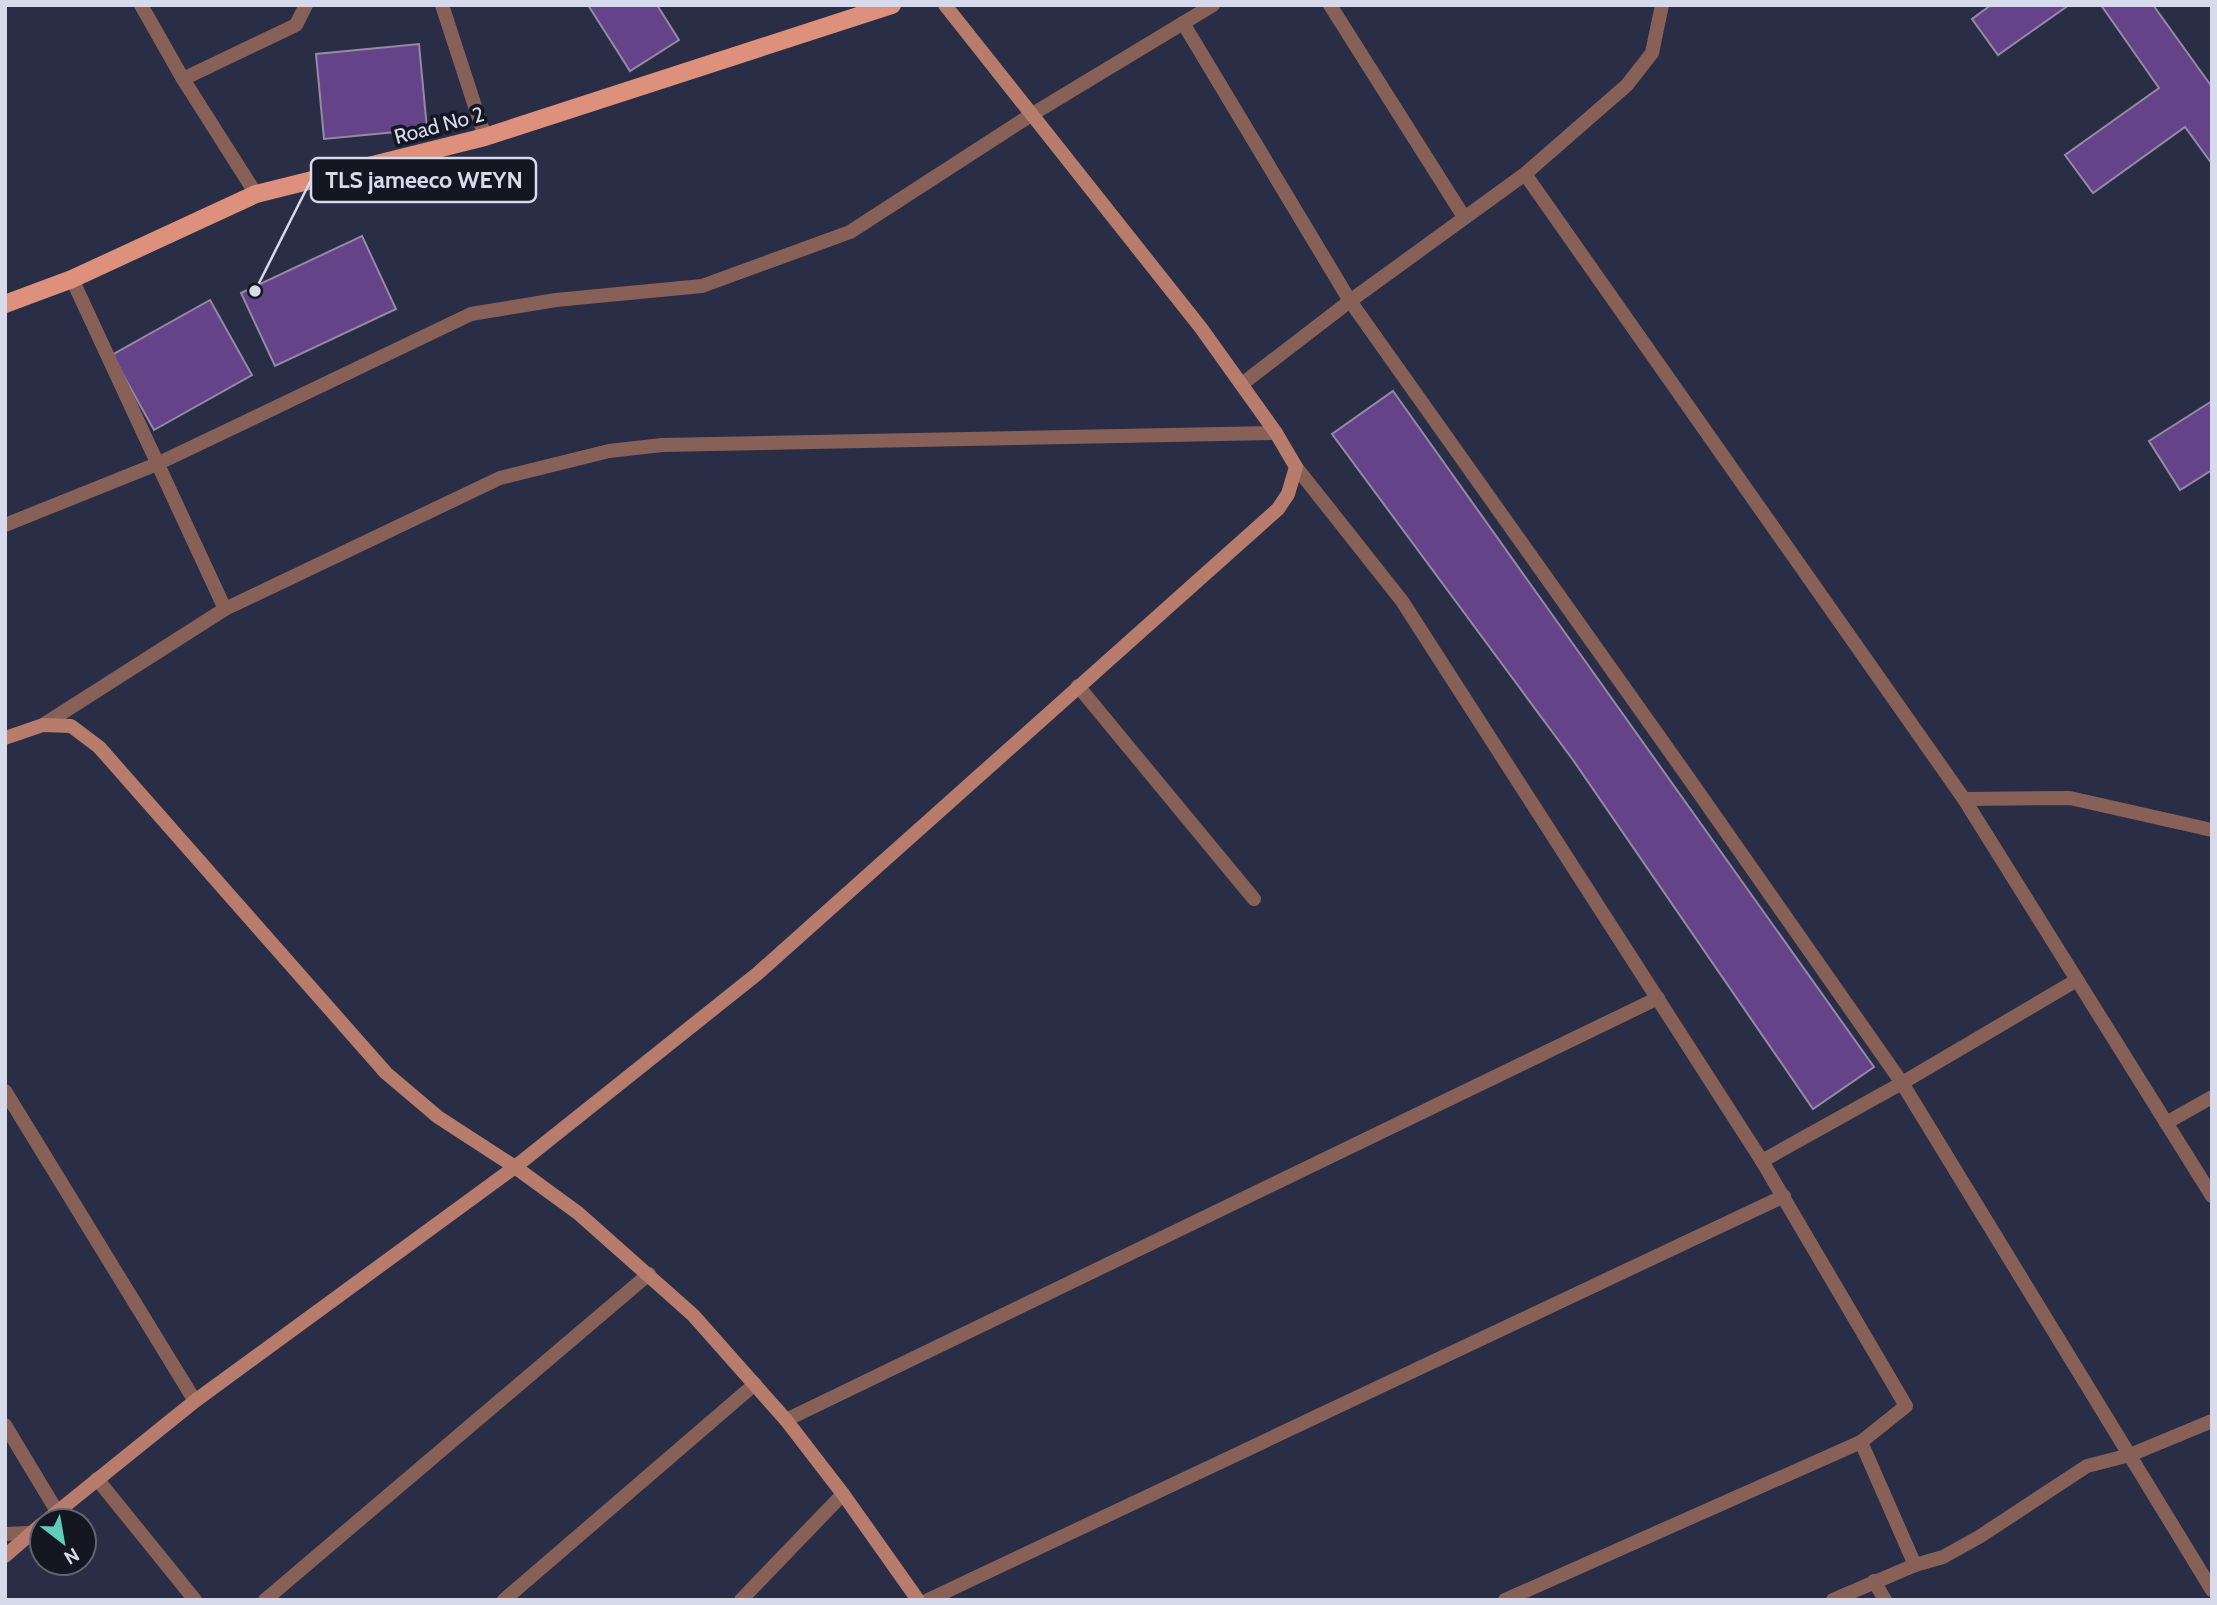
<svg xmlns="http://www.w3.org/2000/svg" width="2217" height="1605" viewBox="0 0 2217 1605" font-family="Cabin,sans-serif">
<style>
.building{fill:#654389;stroke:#9689a6;stroke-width:2}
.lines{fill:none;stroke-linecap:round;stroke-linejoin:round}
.lane{stroke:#876157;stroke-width:14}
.street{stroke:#876157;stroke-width:14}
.secondary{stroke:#b87c6c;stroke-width:14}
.primary{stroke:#dd917c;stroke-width:18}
.labels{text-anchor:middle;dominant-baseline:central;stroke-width:7;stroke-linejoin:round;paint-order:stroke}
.street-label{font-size:21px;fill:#d7daeb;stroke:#141622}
.leader{fill:none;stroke:#d7daeb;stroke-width:2.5}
.callout-dot{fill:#d7daeb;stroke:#141622;stroke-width:2.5}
.callout{fill:#141622;stroke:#d7daeb;stroke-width:2.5}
.callout-label{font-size:23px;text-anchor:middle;font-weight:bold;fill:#d7daeb}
</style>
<rect width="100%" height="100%" fill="#292d46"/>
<g class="building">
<path d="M588,5h69l22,35 -49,31z"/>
<path d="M1991,5h78l-71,50 -26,-36z"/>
<path d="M2101,5h52l59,82v77l-27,-37 -92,66 -28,-38 94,-67z"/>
<path d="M419,44l8,85 -103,10 -8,-85z"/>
<path d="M362,236l34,73 -121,57 -34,-73z"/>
<path d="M210,300l42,75 -98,55 -42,-75z"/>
<path d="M1393,391l481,676 -61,42 -240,-349 -241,-326z"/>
<path d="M2212,401v69l-32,20 -31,-49z"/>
</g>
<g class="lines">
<g class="lane">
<path d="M442,5l43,132"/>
<path d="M183,79l113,-54 10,-20"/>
<path d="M1078,686l176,213"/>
</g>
<g class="street">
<path d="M141,5l42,74 73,115"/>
<path d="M1330,5l134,212"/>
<path d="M1183,23l167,278 335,472 217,310 310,507"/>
<path d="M1525,174l439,625 248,397"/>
<path d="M72,279l153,330"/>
<path d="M1242,384l108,-83 175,-127 102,-89 25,-32 10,-48"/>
<path d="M1296,467l106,134 360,560 144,245 -45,36 -356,158"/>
<path d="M5,525l152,-61 314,-150 85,-14 146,-14 148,-54 181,-117 182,-110"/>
<path d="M43,725l182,-116 275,-131 109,-27 53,-6 614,-12"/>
<path d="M1964,799l106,-1 142,32"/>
<path d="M5,1091l190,310"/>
<path d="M2166,1123l46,-26"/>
<path d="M1762,1161l140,-78 175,-103"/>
<path d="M786,1420l872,-422"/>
<path d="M5,1425l53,88"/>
<path d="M1861,1442l54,123"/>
<path d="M97,1479l98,121"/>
<path d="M5,1534l24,-1"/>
<path d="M1874,1581l11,19"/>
<path d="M265,1600l384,-326"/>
<path d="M504,1600l251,-216"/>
<path d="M741,1600l102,-106"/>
<path d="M928,1600l856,-404"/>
<path d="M1833,1600l82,-35 28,-8 36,-20 108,-71 43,-11 82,-34"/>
</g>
<g class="secondary">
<path d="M5,738l38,-13 28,1 28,21 287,326 52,44 77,50 63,46 115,102 93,105 57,74 75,106"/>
<path d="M46,1521l149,-120 320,-234 242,-193 521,-465 10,-15 8,-27 -20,-34 -75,-105 -256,-323"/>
<path d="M5,1556l37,-32"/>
</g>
<path class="primary" d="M5,304l67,-25 184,-85 229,-57 407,-132"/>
</g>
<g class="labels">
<g class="street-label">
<text transform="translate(439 125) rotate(-15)">Road No 2</text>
</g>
</g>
<path class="leader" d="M255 291L311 180"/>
<circle class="callout-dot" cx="255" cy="291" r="7"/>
<rect class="callout" x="311" y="158" width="225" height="44" rx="7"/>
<g class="callout-label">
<text x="424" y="188">TLS jameeco WEYN</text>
</g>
<rect width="2217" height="1605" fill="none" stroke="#d7daeb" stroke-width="14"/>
<g transform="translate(63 1542) rotate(149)"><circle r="33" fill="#141622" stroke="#626472" stroke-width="2"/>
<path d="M0-5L12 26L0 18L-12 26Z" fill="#5dceb9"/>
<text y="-10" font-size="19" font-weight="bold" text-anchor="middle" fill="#d7daeb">N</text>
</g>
</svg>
